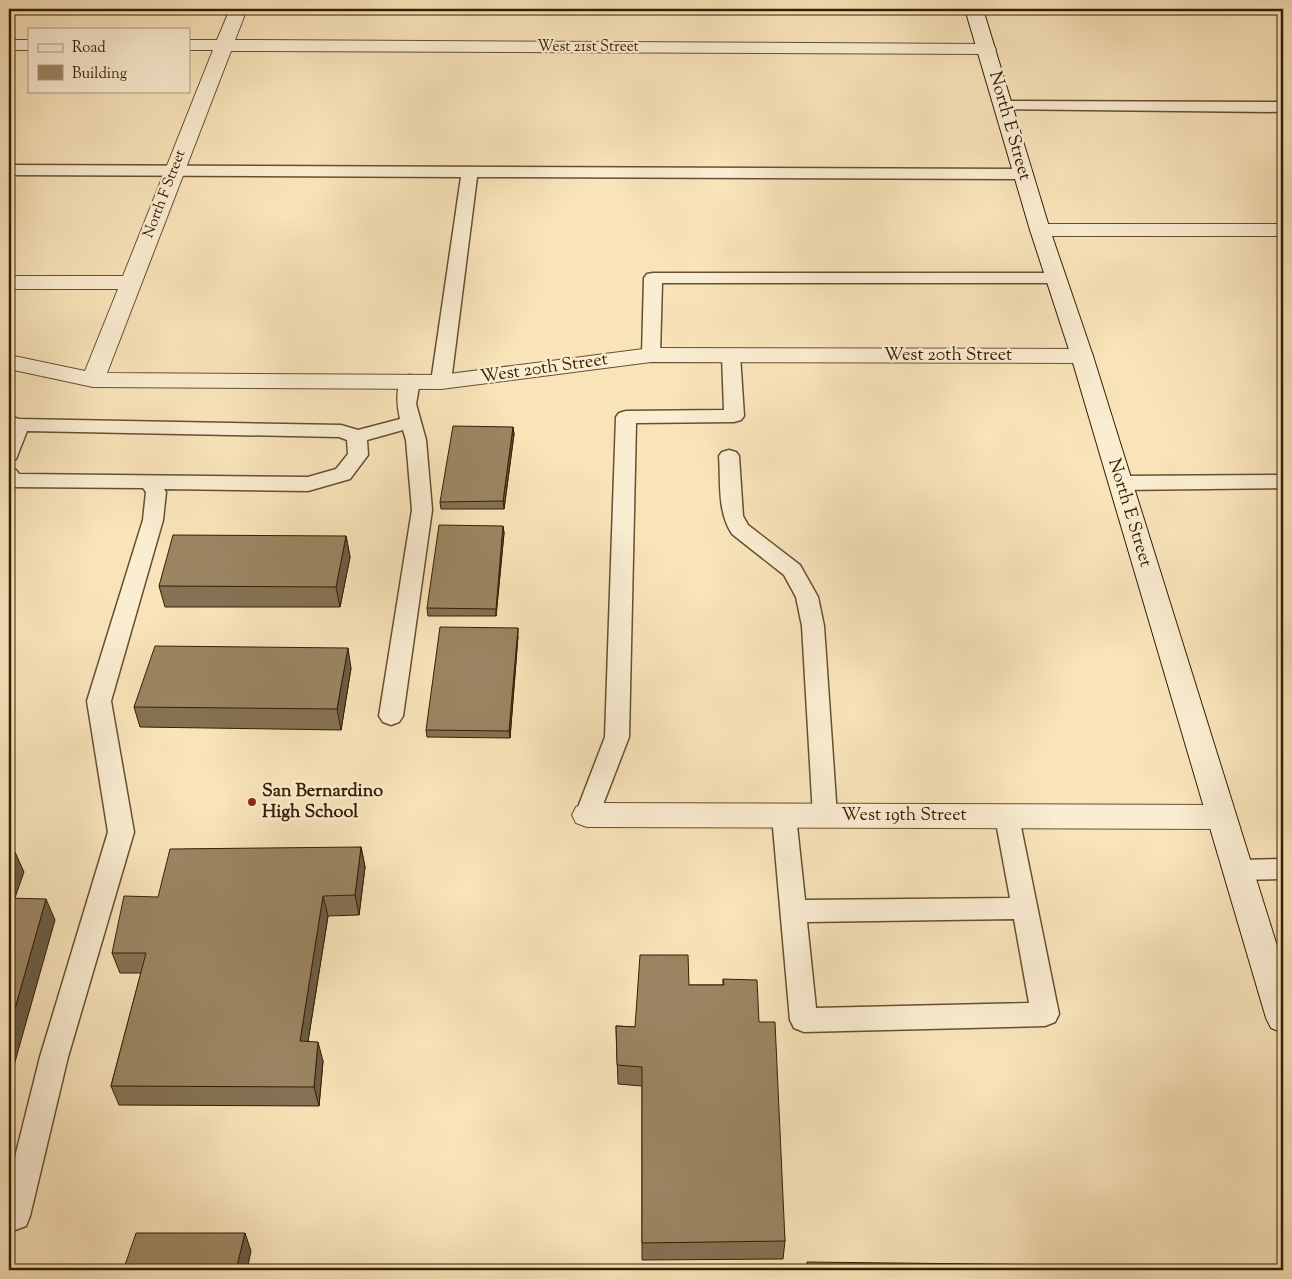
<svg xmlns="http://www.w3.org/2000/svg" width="1292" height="1279" viewBox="0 0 1292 1279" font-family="'Sorts Mill Goudy',serif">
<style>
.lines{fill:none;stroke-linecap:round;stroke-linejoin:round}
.lane-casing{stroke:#665030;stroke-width:3}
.street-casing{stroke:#665030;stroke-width:2}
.secondary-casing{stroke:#351e02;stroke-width:2}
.lane{fill:#fbedd2;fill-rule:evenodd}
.street{fill:#fbedd2;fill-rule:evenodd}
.secondary{fill:#fbedd2;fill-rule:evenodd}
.wall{fill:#857254;stroke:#351e02}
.shaded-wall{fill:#6c5d45;stroke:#351e02}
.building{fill:#9b8562;stroke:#351e02}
.poi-dot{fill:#8f2418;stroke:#fbedd2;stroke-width:2}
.labels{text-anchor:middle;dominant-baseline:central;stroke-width:4.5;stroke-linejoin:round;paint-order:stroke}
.far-street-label{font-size:15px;fill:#351e02;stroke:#fbedd2}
.street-label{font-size:18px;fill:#351e02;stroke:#fbedd2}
.poi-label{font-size:18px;font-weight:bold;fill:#351e02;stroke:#fbedd2;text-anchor:start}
</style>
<rect width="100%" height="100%" fill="#f9e4ba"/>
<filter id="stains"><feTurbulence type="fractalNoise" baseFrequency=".004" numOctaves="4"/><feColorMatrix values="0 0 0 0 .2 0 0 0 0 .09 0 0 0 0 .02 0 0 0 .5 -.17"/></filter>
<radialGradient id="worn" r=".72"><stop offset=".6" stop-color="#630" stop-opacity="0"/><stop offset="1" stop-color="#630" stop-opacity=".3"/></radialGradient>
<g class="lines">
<g class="lane-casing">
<g id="lane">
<path d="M1004,101l279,1v10l-284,-3 -3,-3 3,-3z"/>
<path d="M9,165l1014,4 6,2 2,3 -2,3 -6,2 -546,-2 -26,205 -3,4 -7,2 -7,-2 -3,-4 30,-205 -452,-2z"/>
<path d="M653,273h403l6,1 3,4 -3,4 -6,1h-394l-2,72 -2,4 -7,2 -7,-2 -2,-4 2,-77 3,-4z"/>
<path d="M731,349l7,2 2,4 4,61 -3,4 -7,2 -98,1 -7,314 -30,78 -3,7 -9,3 -9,-3 -3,-7 30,-78 11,-320 3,-4 7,-2 98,-1 -2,-55 2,-4z"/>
<path d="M410,375l7,2 3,4 -4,23 10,36 6,70 -29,206 -4,6 -8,3 -8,-3 -4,-6 33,-206 -6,-70 -3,-10 -36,10 1,15 -18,24 -42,12 -144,-2 2,3 -3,28 -52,181 23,131 -66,225 -38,159 -4,10 -11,4 -6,-2v-47l31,-124 68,-225 -21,-131 56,-181 3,-28 -3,-4 -130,-1 -4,-2v-16l7,1 3,4 289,3 28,-8 12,-15 -1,-14 -8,-3 -312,-6 -11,28 -7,2v-45l10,3 322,6 17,5 42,-11c-3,-14 -5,-30 3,-42z"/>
<path d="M729,450l7,2 3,4 4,60 5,9 52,40 18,32 6,29 13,190 -3,7 -9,3 -9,-3 -3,-7 -11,-190 -6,-29 -12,-22 -52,-41c-15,-23 -11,-52 -13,-78l3,-4z"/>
<path d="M1283,475v13l-163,2 -7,-2 -3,-5 3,-5 7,-2z"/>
<path d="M784,806l9,3 3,7 9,84 205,-2 -15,-81 3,-7 9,-3 9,3 3,7 40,197 -4,8 -10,4 -241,6 -10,-4 -4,-8 -18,-204 3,-7zM1014,919l15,84 -213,5 -9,-86z"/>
<path d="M1283,859v20l-46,1 -9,-3 -4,-7 4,-7 9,-3z"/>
</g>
</g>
<g class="street-casing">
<g id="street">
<path d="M230,9h17l-12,31 752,4 6,1 3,4 -3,4 -6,1 -756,-3 -124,322 334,2 210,-27 431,1 8,2 3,5 -3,5 -8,2 -431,-1 -210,27 -348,-2 -84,-18v-14l76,16 33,-82h-109v-13h114l90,-226h-24v-10h28z"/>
<rect x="9" y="40" width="20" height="10"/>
<path d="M1040,224h243v12h-243l-7,-2 -3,-4 3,-4z"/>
<path d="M587,803l634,2 11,4 4,8 -4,8 -11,4 -634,-2 -11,-4 -4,-8 4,-8z"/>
</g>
</g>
<g class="secondary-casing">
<path id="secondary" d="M965,9h18l67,221 43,126 190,609v68l-12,-5 -5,-10 -195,-662 -41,-126z"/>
</g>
<use href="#lane" class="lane"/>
<use href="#street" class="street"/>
<use href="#secondary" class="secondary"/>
</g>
<g class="wall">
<path d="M513,427l1,7 -10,75h-63l-1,-7z"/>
<path d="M503,526l1,7 -8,83h-68l-1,-8z"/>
<path d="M346,536l4,21 -10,50h-175l-6,-21z"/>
<path d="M518,636l-8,102 -83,-1 -1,-7z"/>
<path d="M351,668l-10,62 -201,-3 -6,-20z"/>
<path d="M361,847l4,20 -6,48 -31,1 -20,125 15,20 -4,45 -200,-1 -8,-19 30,-113h-21l-8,-20 46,-56z"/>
<path d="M723,979l36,43 26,219 -2,18 -141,1v-174l-24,-2 -2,-58 19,1 54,-42h34z"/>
</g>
<g class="shaded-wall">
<path d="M513,427l1,7 -10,75 -1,-8z"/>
<path d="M503,526l1,7 -8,83v-7z"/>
<path d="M346,536l4,21 -10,50 -4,-20z"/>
<path d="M518,628v8l-8,102 -1,-7z"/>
<path d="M348,648l3,20 -10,62 -4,-21z"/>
<path d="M361,847l4,20 -6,48 -4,-20z"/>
<path d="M15,852l9,20 -15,43v-46z"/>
<path d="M323,896l5,20 -23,144 -5,-19z"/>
<path d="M46,899l9,21 -44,156 -2,-5v-41z"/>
<path d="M318,1042l5,19 -4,45 -5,-19z"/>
<path d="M245,1233l6,18 -4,19h-11z"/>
</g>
<g class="building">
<path d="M453,426l60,1 -10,74 -63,1z"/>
<path d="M439,525l64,1 -7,83 -69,-1z"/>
<path d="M173,535l173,1 -10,51 -177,-1z"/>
<path d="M440,627l78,1 -9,103 -83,-1z"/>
<path d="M155,646l193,2 -11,61 -203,-2z"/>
<path d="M361,847l-6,48 -32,1 -23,145 18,1 -4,45 -203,-1 35,-133h-34l12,-57 34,1 12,-48z"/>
<path d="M9,851l6,1 -6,17z"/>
<path d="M9,898l37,1 -37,131z"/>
<path d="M640,955h48l1,30h35l-1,-6 34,1 2,42h16l10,219 -143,2v-176l-25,-2 -1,-39 19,1z"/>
<path d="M136,1233h109l-9,37h188h-333l33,-2z"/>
<path d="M807,1262l351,4 1,4h-352z"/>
</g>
<circle class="poi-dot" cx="252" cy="802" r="5"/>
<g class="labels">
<g class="far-street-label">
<text x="588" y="47">West 21st Street</text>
<text transform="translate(165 194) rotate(-69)">North F Street</text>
</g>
<g class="street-label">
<text transform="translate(1009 126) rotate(74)">North E Street</text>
<text x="948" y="356">West 20th Street</text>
<text transform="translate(544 369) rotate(-8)">West 20th Street</text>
<text transform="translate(1129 513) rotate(73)">North E Street</text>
<text x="904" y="816">West 19th Street</text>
</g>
<g class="poi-label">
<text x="262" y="792">San Bernardino<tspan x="262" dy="21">High School</tspan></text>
</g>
</g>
<rect width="1292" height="1279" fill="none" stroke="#f9e4ba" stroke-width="30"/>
<rect x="10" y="10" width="1272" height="1259" fill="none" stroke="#351e02" stroke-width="2.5"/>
<rect x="15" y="15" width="1262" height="1249" fill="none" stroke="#351e02"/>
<rect x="28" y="28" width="162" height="65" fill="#fbedd2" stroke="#ac9a7f"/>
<rect x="38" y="44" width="25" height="8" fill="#fbedd2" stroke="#ac9a7f"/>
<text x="72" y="52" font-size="15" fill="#351e02">Road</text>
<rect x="38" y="65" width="25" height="15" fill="#9b8562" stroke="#ac9a7f"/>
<text x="72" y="78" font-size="15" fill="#351e02">Building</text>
<rect width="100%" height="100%" filter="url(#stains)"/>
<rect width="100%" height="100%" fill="url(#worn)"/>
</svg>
